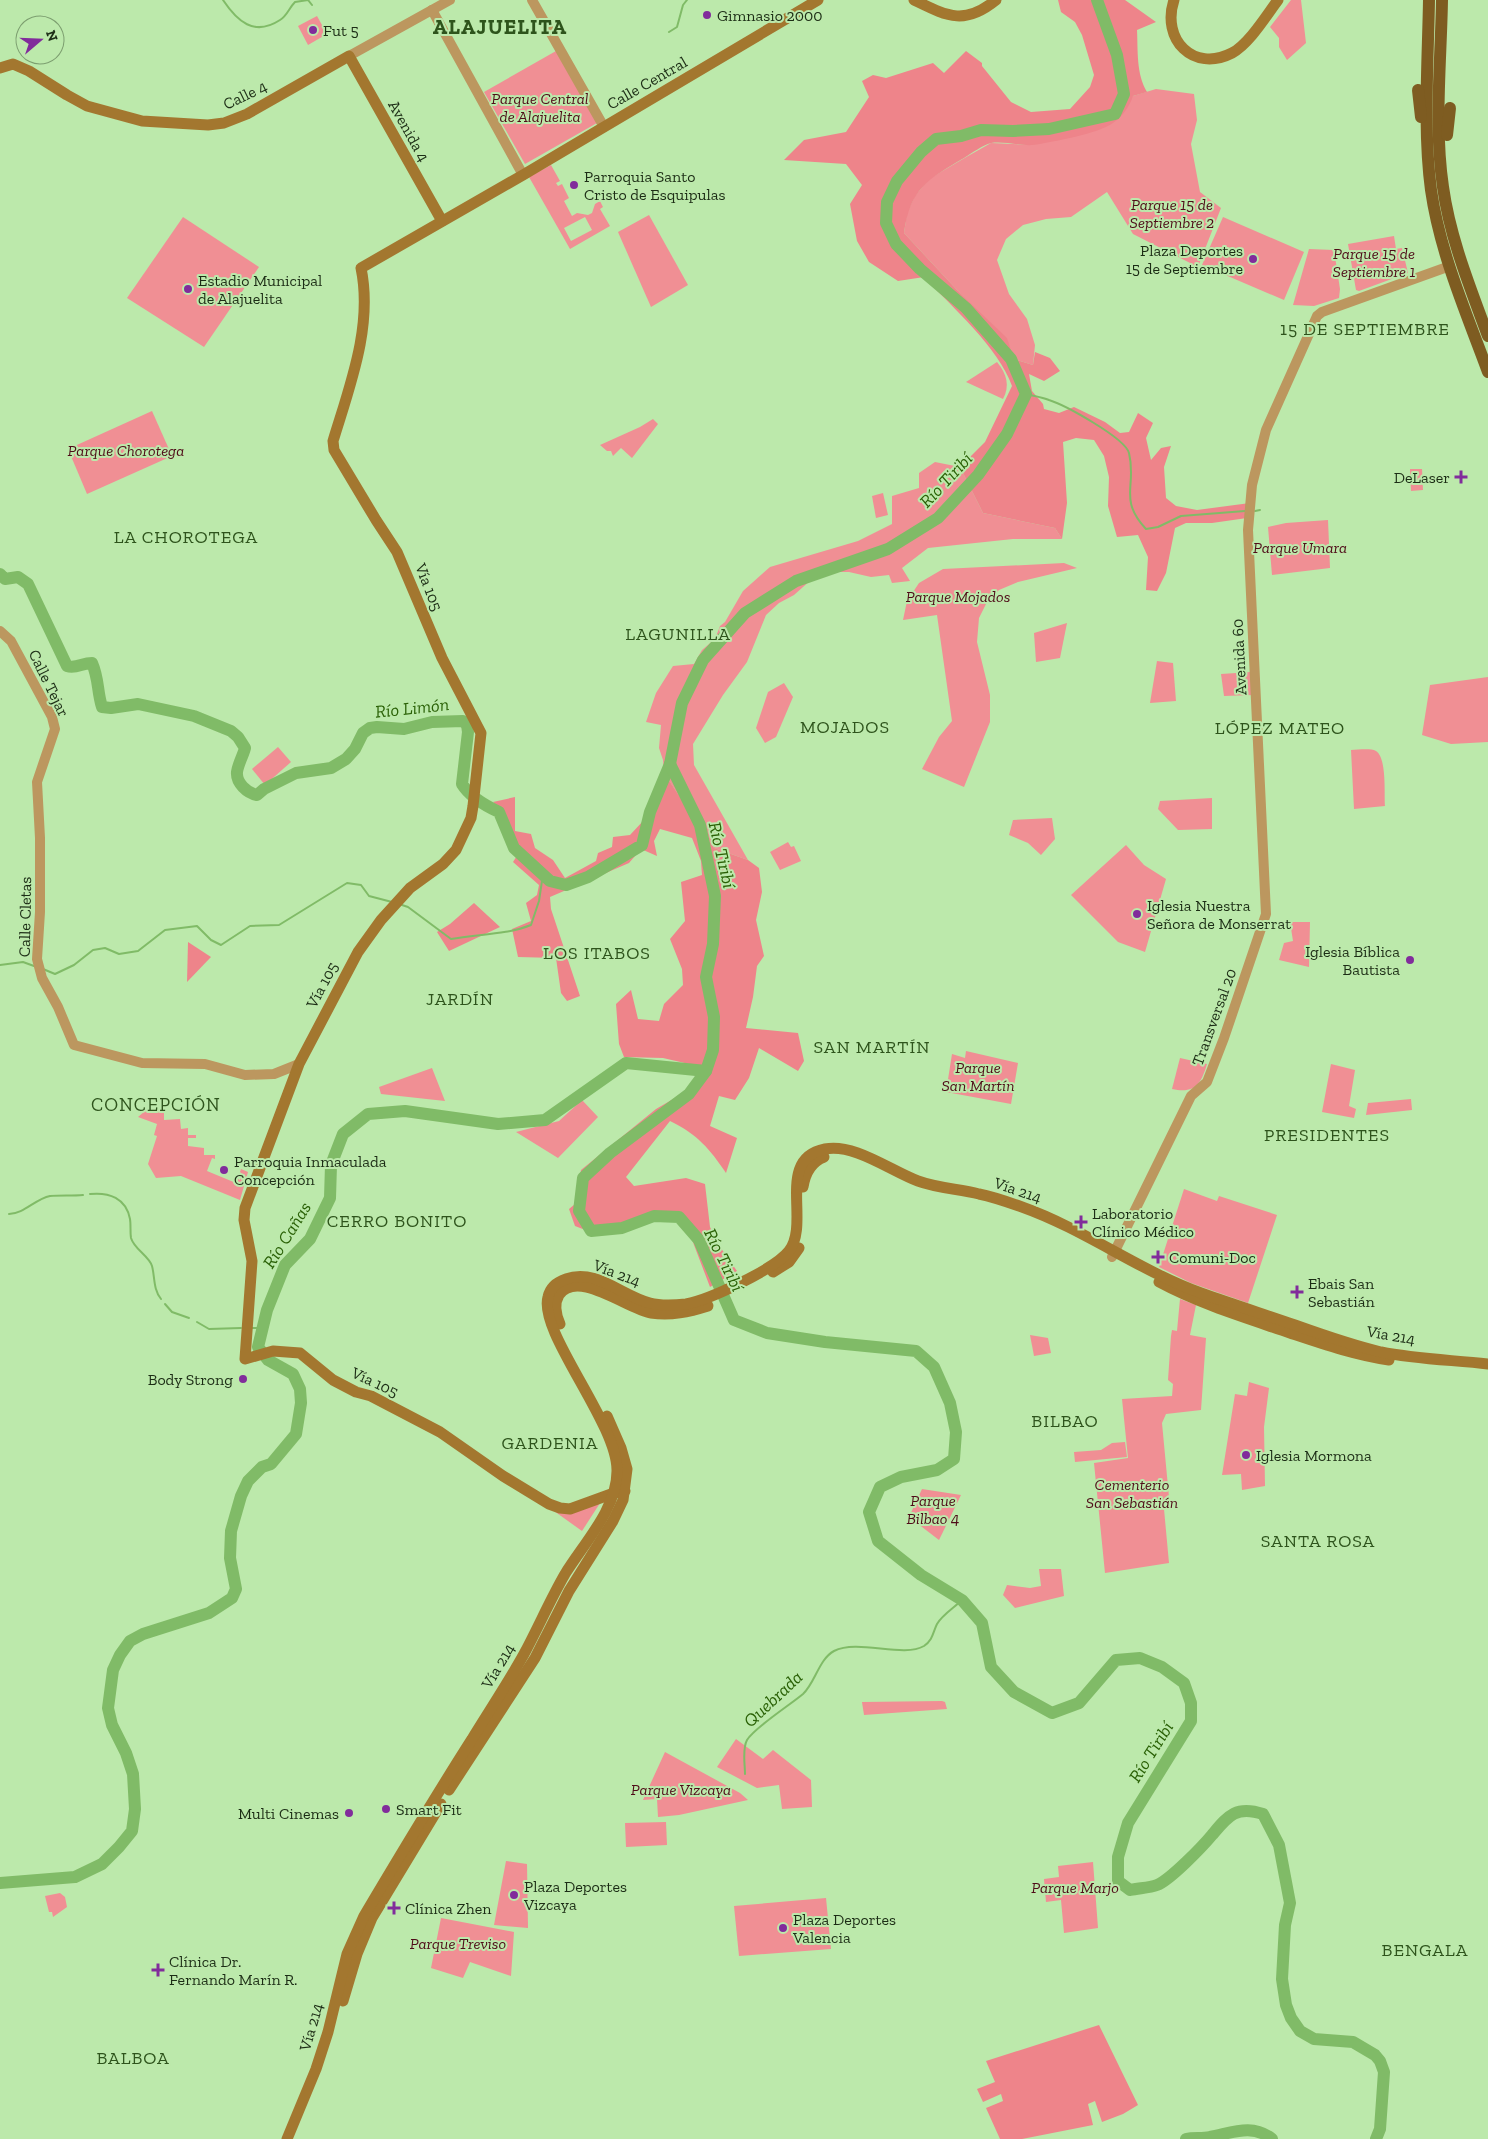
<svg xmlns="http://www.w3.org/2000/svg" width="1488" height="2139" viewBox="0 0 1488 2139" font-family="'Zilla Slab',serif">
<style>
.green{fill:#f08f94;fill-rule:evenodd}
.forest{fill:#ee848a}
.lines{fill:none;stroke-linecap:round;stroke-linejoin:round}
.stream{stroke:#80bb67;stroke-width:2}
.river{stroke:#80bb67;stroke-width:12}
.tertiary{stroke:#bc975f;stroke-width:10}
.secondary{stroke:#a3772f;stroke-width:11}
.trunk{stroke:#7e5c21;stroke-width:12}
.poi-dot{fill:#812c9b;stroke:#bce9ab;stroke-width:2}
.labels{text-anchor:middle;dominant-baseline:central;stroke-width:4;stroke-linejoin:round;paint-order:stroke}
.poi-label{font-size:16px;fill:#1c2d15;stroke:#bce9ab;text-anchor:start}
.street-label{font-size:16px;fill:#1c2d15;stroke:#bce9ab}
.park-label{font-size:16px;font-style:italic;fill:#4f0c18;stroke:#bce9ab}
.neighbourhood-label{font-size:18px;letter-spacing:1px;fill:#2e541c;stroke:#bce9ab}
.water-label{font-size:18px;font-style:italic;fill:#2a6106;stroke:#bce9ab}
.quarter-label{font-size:19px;letter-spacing:1px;fill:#2e541c;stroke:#bce9ab}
.district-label{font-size:21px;font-weight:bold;letter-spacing:1px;fill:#2e541c;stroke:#bce9ab}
</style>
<rect width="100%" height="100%" fill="#bce9ab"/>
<g class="green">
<path d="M1291,0h10l5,43 -19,17 -8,-13v-9l-9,-11z"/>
<path d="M317,16l10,18 -19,11 -10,-19z"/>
<path d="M556,51l41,72 -72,41 -41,-72z"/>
<path d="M1156,89l38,5 3,26 -6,24 9,48 21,16 -23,59 -65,-33 -26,-42 -36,25 -25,2 -23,6 -17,14 -9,21 12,34 18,25 8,26 -2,20 -19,-6 -8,-21 -49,-48 -53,-57 3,-20 8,-17 14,-17 39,-23 23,-13 41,2 101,-49z"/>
<path d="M551,165l9,16 -4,2 2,3 4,-2 7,14 -5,3 8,15 5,-3 11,2 4,-2 3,-9 5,-3 3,6 -3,2 10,17 -40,23 -41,-72zM585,217l7,13 -21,11 -7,-13z"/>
<path d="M649,215l39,70 -37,22 -33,-75z"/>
<path d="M183,217l76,50 -55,80 -77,-49z"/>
<path d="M1223,217l81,35 -20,48 -82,-35z"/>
<path d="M1394,236l2,13 6,-1 6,25 -49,18 -3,-1 -8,-46z"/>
<path d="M1309,249l25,1 6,39 -1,9 -25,8 -21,-1z"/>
<path d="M997,362c10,12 13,24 6,37l-37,-17z"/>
<path d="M152,411l20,45 -85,38 -19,-45z"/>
<path d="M653,419l5,5 -26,34 -11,-10 -8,8 -2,-5h-4l-7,-6 40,-18z"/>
<path d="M935,462l25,5 23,46 72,15 7,11h-49l-85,9 -26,20 8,13 -18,2 -3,-8 -18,2 -22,-5h-15l-22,7 -18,16 -15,8 -13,12 -19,47 -24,33 -30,49 1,21 54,95 -34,-12 -50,-75 -1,-13 -4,-12 2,-23 -15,-3 10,-29 17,-27 21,-2 8,-14 13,-11 5,-13 5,-4 18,-31 27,-24 88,-26 34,-17v-28l27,-8v-15z"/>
<path d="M1410,469h12l1,21 -12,1z"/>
<path d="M883,493l5,22 -12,3 -4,-22z"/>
<path d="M1328,520l2,48 -58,7 -4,-48 18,-4z"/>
<path d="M1064,563l13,5 -59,14 -19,8 -13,14 -7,14 -2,24 13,53v27l-26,65 -42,-18 17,-32 13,-16 -15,-106 -34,5 4,-19 12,-18 24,-14z"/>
<path d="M1067,623l-7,35 -24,4 -2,-29z"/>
<path d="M1157,661l16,2 3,38 -26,2z"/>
<path d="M1251,672l2,23 -29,1 -3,-22z"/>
<path d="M1488,677v65l-37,2 -29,-9 8,-50z"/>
<path d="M784,683l9,14 -17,40 -11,6 -9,-15 12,-36z"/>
<path d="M278,747l13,15 -26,23 -13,-16z"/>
<path d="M1351,750c7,0 19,-2 25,1 11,7 8,43 9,55l-31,3z"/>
<path d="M1212,798v31l-34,1 -20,-21 2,-8z"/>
<path d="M1052,818l3,21 -14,16 -13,-12 -19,-8 4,-15z"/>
<path d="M788,842l3,5 3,-1 7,15 -21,9 -10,-18z"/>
<path d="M1126,845l18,20 22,14 -21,73 -27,-10 -47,-47z"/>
<path d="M1290,922h20l-1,45 -30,-7 5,-17 9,-2z"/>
<path d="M966,1051l52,12 -7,41 -65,-12 6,-38 13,4z"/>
<path d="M1180,1058l27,6c-6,20 -12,30 -35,25z"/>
<path d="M1331,1064l24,6 -6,36 7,3 -2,9 -32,-6z"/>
<path d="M432,1068l13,33 -64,-7 -2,-7z"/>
<path d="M1411,1099l1,11 -46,5 2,-12z"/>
<path d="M582,1100l16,17 -40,41 -42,-26 43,-11z"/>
<path d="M164,1109v11l16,-1 1,10 7,-1v7h8v3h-8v8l16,2v7h11v4l-3,-1 -5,13 29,12 2,-4 2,1 2,-6 -2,-2 1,-3 7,3 -8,28 -59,-24 -25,2 -8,-14 9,-28 -3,-1 3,-11 -19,-7 7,-6z"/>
<path d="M1184,1189l33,12 2,-5 58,19 -29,88 -57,-20 -32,-16z"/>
<path d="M1180,1299l16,6 -6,30 16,3 -5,72 -35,4 -4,9 8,85 -6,1 5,54 -64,10 -11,-110 34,-5 -6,-59 50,-3 1,-12 -5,-4 3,-44 1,-6 5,1z"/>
<path d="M1030,1335l18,3 3,15 -17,3z"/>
<path d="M1249,1382l20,6 -5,39 1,59 -23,4 -1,-16 -19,1 13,-81 12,2z"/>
<path d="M1125,1442l2,15 -52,5 -1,-10 27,-2 11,-7z"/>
<path d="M922,1489l39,6 -22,45 -30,-23z"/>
<path d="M602,1500l-20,31 -28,-20z"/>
<path d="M1039,1569h22l3,27 -49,12 -12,-13 4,-10 23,3 11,-2z"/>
<path d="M942,1701l3,1 2,7 -83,6 -2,-13z"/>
<path d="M736,1739l27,20 10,-9 38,30 1,27 -30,2 -3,-24 -22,3 -40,-21z"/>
<path d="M665,1752l75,41 8,7 -69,15 -21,2 -1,-18 -14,1z"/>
<path d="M666,1822l1,23 -41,2 -1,-24z"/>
<path d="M506,1861l21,3 1,64 -34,-3z"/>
<path d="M1093,1862l5,66 -34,5 -3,-33 -15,2 -2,-23 15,-2 -1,-11z"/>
<path d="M60,1893l5,4 2,10 -14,10 -1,-5h-3l-4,-16z"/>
<path d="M826,1898l5,51 -92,7 -5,-50z"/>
<path d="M441,1918l73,14 -3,44 -41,-14 -7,16 -32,-10z"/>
</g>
<g class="forest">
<path d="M1058,0h67l31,22 -19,8c1,20 -1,44 10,62l-14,4c-3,10 -11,21 -20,27 -15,11 -61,19 -80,22 -13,1 -29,-4 -42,-2 -8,2 -19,10 -27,15 -36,21 -54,31 -60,75l53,57 50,48 7,21 19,6 2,-13 15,6 10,13 -16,10 -15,-7 3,17 11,13 1,5 15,4 15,-6 31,15 15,11 9,-1 9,-19 15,10 -7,15 5,22 10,-12 10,-2 -7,21 2,31 10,8 21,4 53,-7 -3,15 -35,5h-26l-11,5 -9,45 -9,18 -11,-1 2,-33 -10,-22 -21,2 -9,-31 1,-29 -5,-21 -10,-16 -18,-2 -13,4 4,61 -5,36 -7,-11 -72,-15 -23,-46 25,-25 27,-56c-13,-38 -60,-79 -88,-109l-26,4 -29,-19 -12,-21 -7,-37 12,-19 -16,-21 -62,-4 20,-20 42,-8 23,-35 -7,-16 11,-6 13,3 47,-15 11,10 22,-22 16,12v3l29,36 20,10 39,-3 20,-22 4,-12 -12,-40 -7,-13 -14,-10z"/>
<path d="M664,773l50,75 34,12 11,8 3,24 -6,28 8,36 -7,10 -4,31 -7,31 52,5 6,28 -6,10 -39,-23 -10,30 -14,22 -16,-4 -9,30 27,12 -11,35c-16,-24 -29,-39 -56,-52l-44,56 8,9 52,-8 19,6 5,43 8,17 19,27 -27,16 -27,-71c-10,1 -21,2 -31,4 -28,6 -49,19 -77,6l-6,-17 6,-5 6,-34 75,-61 50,-29 -17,-16 -26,-6 -39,-1 -5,-13 -3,-40 15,-14 7,29 21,2 5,-17 19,-19 -1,-16 -12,-30 15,-18 -4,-39 21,-7 -1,-14 -9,-23 -32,-9 -6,12 3,15 -16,-7 -12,14 -79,34 1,12 29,87 -13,5 -6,-8 -5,-35 -38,-1 -6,-28 19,-8 -5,-18 11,-8 2,-10 -26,-23 7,-11c-17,-14 -17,-17 -15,-39l-12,-10 22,-5v34l16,3 4,14 18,12 12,18 31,-17 2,-8 14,-6 1,-10 17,-2 14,-15z"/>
<path d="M474,903l26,24 -51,24 -12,-19 13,-8z"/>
<path d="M188,942l23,15 -24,25z"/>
<path d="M1099,2025l39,80 -15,9 -21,8 -7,-21 -7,3 5,21 -71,14h-22l-14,-31 17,-7 -2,-7 -18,8 -6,-13 18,-7 -9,-21z"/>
</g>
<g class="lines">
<g class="stream">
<path d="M223,0c14,21 31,37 57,20 7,-4 9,-12 15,-18l13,-2 4,5"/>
<path d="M669,32l8,-5 6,-22 4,-5"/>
<path d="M1026,394c8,2 16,3 23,6 16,5 76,38 80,53 8,33 -11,46 17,76l12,-2 23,-11 64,-5"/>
<path d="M1255,511l5,-1"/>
<path d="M402,905l6,2 43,32c27,-5 55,-4 80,-14l8,-24 4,-27"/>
<path d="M0,965l23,-3 11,4"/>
<path d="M43,969l12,5 19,-9 19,-15 12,-2 14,6 19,-3 27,-21 32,-4 14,14 10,5 29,-19 29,-1 68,-42 14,2 8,11 23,6"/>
<path d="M90,1194c19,-2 36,4 40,25 1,6 0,13 1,19 3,11 18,18 21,28 3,11 1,23 9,33"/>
<path d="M9,1214c15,0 26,-15 41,-18 11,-1 22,0 33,-1"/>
<path d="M165,1304l7,8 17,6"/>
<path d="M197,1322l12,7 32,-1"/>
<path d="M250,1328h13"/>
<path d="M745,1774c0,-10 -3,-25 2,-34 8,-13 43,-35 56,-46 12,-11 16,-35 31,-43 24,-12 69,7 90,-5 9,-6 9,-14 13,-22 5,-9 18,-17 25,-24"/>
</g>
<g class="river">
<path d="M0,574l5,5 13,-2 10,7 39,82c9,3 15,-3 25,-3 7,16 5,28 10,44l9,1 27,-4 56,12 37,15 7,6 7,11c-2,8 -7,16 -8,24 -1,11 10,21 20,23l7,-6 32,-16 35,-5 15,-9 9,-10 8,-16 7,-5 7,-1 27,2 28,-7 31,-1 4,4 1,7 -6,52c8,13 24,22 37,28l15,36 36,33 16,4 22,-8 54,-32 8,-33 20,-48 12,-61 21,-43 42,-47 51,-32 92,-32 50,-31 40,-43 29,-41 19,-40 -15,-35 -45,-51 -46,-39 -24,-25 -10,-21 1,-21 10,-21 24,-29 15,-13 25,-3 20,-6 32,1 36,-2 66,-15 9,-20 -7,-39 -20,-55"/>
<path d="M670,764l30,61 15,71 -2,48 -7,33 8,40 -1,33 -7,21 -17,23 -79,59 -27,25 -4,33 12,20 31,-3 32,-12 25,1 20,23 35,80 33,13 58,9 91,9 18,16 16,36 6,29 -2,27 -17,11 -36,7 -21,10 -11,25 9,29 43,34 41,25 20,23 9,44 23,25 38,21 27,-10 37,-43 24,-2 22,9 22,16 7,20v18l-63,102 -10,34v24l12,9c8,-2 19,-2 27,-5 13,-5 45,-38 55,-50 16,-19 24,-30 51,-21l16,31 11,58 -5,22 -3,54 4,26 5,13 9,13 14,8 39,3 22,13 5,6 4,11 -4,57 -4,10"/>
<path d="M0,1883l75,-6 27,-13 17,-17 13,-16 3,-22 -2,-35 -7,-21 -14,-28 -4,-17 5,-38 7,-15 10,-14 13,-7 66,-21 23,-15 4,-9 -6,-31 1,-27 10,-35 7,-15 14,-14 9,-3 25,-30 5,-31 -1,-14 -7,-15 -25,-14 -10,-13 9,-37 18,-45 25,-26 20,-41 1,-33 12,-31 25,-20 37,-3 93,13 47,-4 81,-57 80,8"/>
<path d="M1186,2139c8,-2 16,0 24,-2 22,-4 42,-14 62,2"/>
</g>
<g class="tertiary">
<path d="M532,0l72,127"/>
<path d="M432,10l91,165"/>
<path d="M349,56l101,-56"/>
<path d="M0,631l11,10 41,76 3,12 -18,53 3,56v74l-3,47 5,19 16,29 16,38 68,18 63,1 40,11 29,-1 25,-10"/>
<path d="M1112,1257l79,-161 16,-14 17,-44 42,-124 -18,-384 4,-45 14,-55 51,-114 5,-4 128,-46"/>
</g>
<g class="secondary">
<path d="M914,0c33,16 50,26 82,0"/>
<path d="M1174,0c-13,39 19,73 58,53 17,-9 34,-37 46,-53"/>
<path d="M0,68l13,-4 16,7 38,24 20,11 55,15 66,4 16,-2 23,-9 102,-58 93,165"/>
<path d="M803,1187c2,-13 8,-25 21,-30"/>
<path d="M773,1272l16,-10 10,-14"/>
<path d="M1159,1282c41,22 87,36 131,51 33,11 65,22 99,27"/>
<path d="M560,1324c-4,-9 -7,-19 -1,-29 18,-27 70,15 92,18 20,3 38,-1 57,-7"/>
<path d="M625,1491l-11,2 -44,16 -10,-1 -11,-4 -46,-28 -63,-44 -69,-36 -15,-4 -23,-12 -33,-27 -27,-2 -28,8 7,-98 -8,-41 1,-12 54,-144 59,-112 23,-32 29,-32 33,-24 13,-14 15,-32 2,-12 8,-73 -39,-75 -45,-106 -21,-32 -42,-70 -1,-9c17,-56 40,-115 28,-173l162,-93 295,-175"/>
<path d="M449,1790l86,-132 34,-67 44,-70 10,-21 4,-31 -6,-21 -14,-32"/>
<path d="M343,2001l14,-47 15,-36 69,-114"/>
<path d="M287,2139l29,-70 12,-37 19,-78 17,-38c35,-59 71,-119 108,-177 17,-28 36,-56 52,-85 14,-26 26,-54 41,-80 19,-31 52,-65 52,-103 1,-47 -79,-139 -69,-174 2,-9 9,-15 18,-18 30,-11 56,17 84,24 11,3 25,2 36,1 23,-4 89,-35 103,-53 22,-29 -14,-92 36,-102 29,-6 66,22 93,32 19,7 41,8 61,13 15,3 29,8 43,13 62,22 118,64 179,86 31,11 62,21 94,32 28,10 56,20 86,27 34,7 72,8 107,12"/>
</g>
<g class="trunk">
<path d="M1429,0c-1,61 -6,130 2,190 9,63 35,122 57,182"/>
<path d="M1442,0c-1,61 -8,126 1,187 7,51 27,100 45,149"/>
<path d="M1418,90l3,27"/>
<path d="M1447,135l3,-27"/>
</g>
</g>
<g class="poi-dot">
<circle cx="707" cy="15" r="5"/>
<circle cx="313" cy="30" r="5"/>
<circle cx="574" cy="185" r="5"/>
<circle cx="1253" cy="259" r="5"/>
<circle cx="188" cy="289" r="5"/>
<path d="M1458.5 469.5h5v5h5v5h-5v5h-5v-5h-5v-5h5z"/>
<circle cx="1137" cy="914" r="5"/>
<circle cx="1410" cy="960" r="5"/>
<circle cx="224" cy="1170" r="5"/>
<path d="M1078.5 1214.5h5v5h5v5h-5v5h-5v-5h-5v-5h5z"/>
<path d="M1155.5 1249.5h5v5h5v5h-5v5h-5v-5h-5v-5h5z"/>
<path d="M1294.5 1284.5h5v5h5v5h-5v5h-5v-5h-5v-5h5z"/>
<circle cx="243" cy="1379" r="5"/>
<circle cx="1246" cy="1455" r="5"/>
<circle cx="386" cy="1809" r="5"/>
<circle cx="349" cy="1813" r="5"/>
<circle cx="514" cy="1895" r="5"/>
<path d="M391.5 1900.5h5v5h5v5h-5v5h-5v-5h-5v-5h5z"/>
<circle cx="783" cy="1928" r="5"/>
<path d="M155.5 1962.5h5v5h5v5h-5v5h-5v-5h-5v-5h5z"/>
</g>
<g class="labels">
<g class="poi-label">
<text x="717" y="15">Gimnasio 2000</text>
<text x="323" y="30">Fut 5</text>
<text x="584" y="176">Parroquia Santo<tspan x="584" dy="18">Cristo de Esquipulas</tspan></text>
<text x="1243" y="250" text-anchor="end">Plaza Deportes<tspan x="1243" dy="18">15 de Septiembre</tspan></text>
<text x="198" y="280">Estadio Municipal<tspan x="198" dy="18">de Alajuelita</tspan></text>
<text x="1450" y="477" text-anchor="end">DeLaser</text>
<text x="1147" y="905">Iglesia Nuestra<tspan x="1147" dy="18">Señora de Monserrat</tspan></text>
<text x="1400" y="951" text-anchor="end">Iglesia Bíblica<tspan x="1400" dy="18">Bautista</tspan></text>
<text x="234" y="1161">Parroquia Inmaculada<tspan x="234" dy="18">Concepción</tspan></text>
<text x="1092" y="1213">Laboratorio<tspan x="1092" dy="18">Clínico Médico</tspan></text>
<text x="1169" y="1257">Comuni-Doc</text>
<text x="1308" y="1283">Ebais San<tspan x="1308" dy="18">Sebastián</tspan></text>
<text x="233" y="1379" text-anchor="end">Body Strong</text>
<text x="1256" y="1455">Iglesia Mormona</text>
<text x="396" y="1809">Smart Fit</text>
<text x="339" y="1813" text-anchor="end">Multi Cinemas</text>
<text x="524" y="1886">Plaza Deportes<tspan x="524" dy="18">Vizcaya</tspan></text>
<text x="405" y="1908">Clínica Zhen</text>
<text x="793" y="1919">Plaza Deportes<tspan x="793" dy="18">Valencia</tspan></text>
<text x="169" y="1961">Clínica Dr.<tspan x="169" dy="18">Fernando Marín R.</tspan></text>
</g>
<g class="street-label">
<text transform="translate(647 83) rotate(-30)">Calle Central</text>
<text transform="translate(245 95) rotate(-26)">Calle 4</text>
<text transform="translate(409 131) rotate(61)">Avenida 4</text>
<text transform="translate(429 587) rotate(69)">Vía 105</text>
<text transform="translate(1239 657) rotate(-93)">Avenida 60</text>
<text transform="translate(49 683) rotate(64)">Calle Tejar</text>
<text transform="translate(25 917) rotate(-89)">Calle Cletas</text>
<text transform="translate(322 985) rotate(-62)">Vía 105</text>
<text transform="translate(1214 1017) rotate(-70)">Transversal 20</text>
<text transform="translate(1018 1190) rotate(19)">Vía 214</text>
<text transform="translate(617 1273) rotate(21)">Vía 214</text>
<text transform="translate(1391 1335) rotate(10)">Vía 214</text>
<text transform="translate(375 1382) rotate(25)">Vía 105</text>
<text transform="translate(498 1666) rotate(-59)">Vía 214</text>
<text transform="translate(311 2027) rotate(-74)">Vía 214</text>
</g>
<g class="park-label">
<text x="540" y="98">Parque Central<tspan x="540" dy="18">de Alajuelita</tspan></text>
<text x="1172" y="204">Parque 15 de<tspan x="1172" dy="18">Septiembre 2</tspan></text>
<text x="1374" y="253">Parque 15 de<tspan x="1374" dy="18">Septiembre 1</tspan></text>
<text x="126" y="450">Parque Chorotega</text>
<text x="1300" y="547">Parque Umara</text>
<text x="958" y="596">Parque Mojados</text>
<text x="978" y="1067">Parque<tspan x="978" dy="18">San Martín</tspan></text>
<text x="1132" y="1484">Cementerio<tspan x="1132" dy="18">San Sebastián</tspan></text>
<text x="933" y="1500">Parque<tspan x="933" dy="18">Bilbao 4</tspan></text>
<text x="681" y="1789">Parque Vizcaya</text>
<text x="1075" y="1887">Parque Marjo</text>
<text x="458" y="1943">Parque Treviso</text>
</g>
<g class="neighbourhood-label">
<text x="1365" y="329">15 DE SEPTIEMBRE</text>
<text x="186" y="537">LA CHOROTEGA</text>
<text x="678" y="634">LAGUNILLA</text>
<text x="845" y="727">MOJADOS</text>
<text x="1280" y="728">LÓPEZ MATEO</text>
<text x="597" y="953">LOS ITABOS</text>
<text x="460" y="999">JARDÍN</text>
<text x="872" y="1047">SAN MARTÍN</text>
<text x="1327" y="1135">PRESIDENTES</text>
<text x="397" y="1221">CERRO BONITO</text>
<text x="1065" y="1421">BILBAO</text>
<text x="550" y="1443">GARDENIA</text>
<text x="1318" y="1541">SANTA ROSA</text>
<text x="1425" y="1950">BENGALA</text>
<text x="133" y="2058">BALBOA</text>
</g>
<g class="water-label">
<text transform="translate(946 480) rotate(-47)">Río Tiribí</text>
<text transform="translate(412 708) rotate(-6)">Río Limón</text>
<text transform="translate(722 855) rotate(77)">Río Tiribí</text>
<text transform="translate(287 1235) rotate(-58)">Río Cañas</text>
<text transform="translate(724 1260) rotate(64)">Río Tiribí</text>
<text transform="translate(773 1699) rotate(-43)">Quebrada</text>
<text transform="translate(1151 1752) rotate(-58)">Río Tiribí</text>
</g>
<g class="quarter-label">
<text x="156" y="1104">CONCEPCIÓN</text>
</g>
<g class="district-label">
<text x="500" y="26">ALAJUELITA</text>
</g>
</g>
<g transform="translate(40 40) rotate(71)"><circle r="24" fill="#bce9ab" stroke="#7c9e6f"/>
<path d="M0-4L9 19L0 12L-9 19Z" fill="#812c9b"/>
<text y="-8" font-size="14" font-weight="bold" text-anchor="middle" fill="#1c2d15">N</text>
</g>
</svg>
